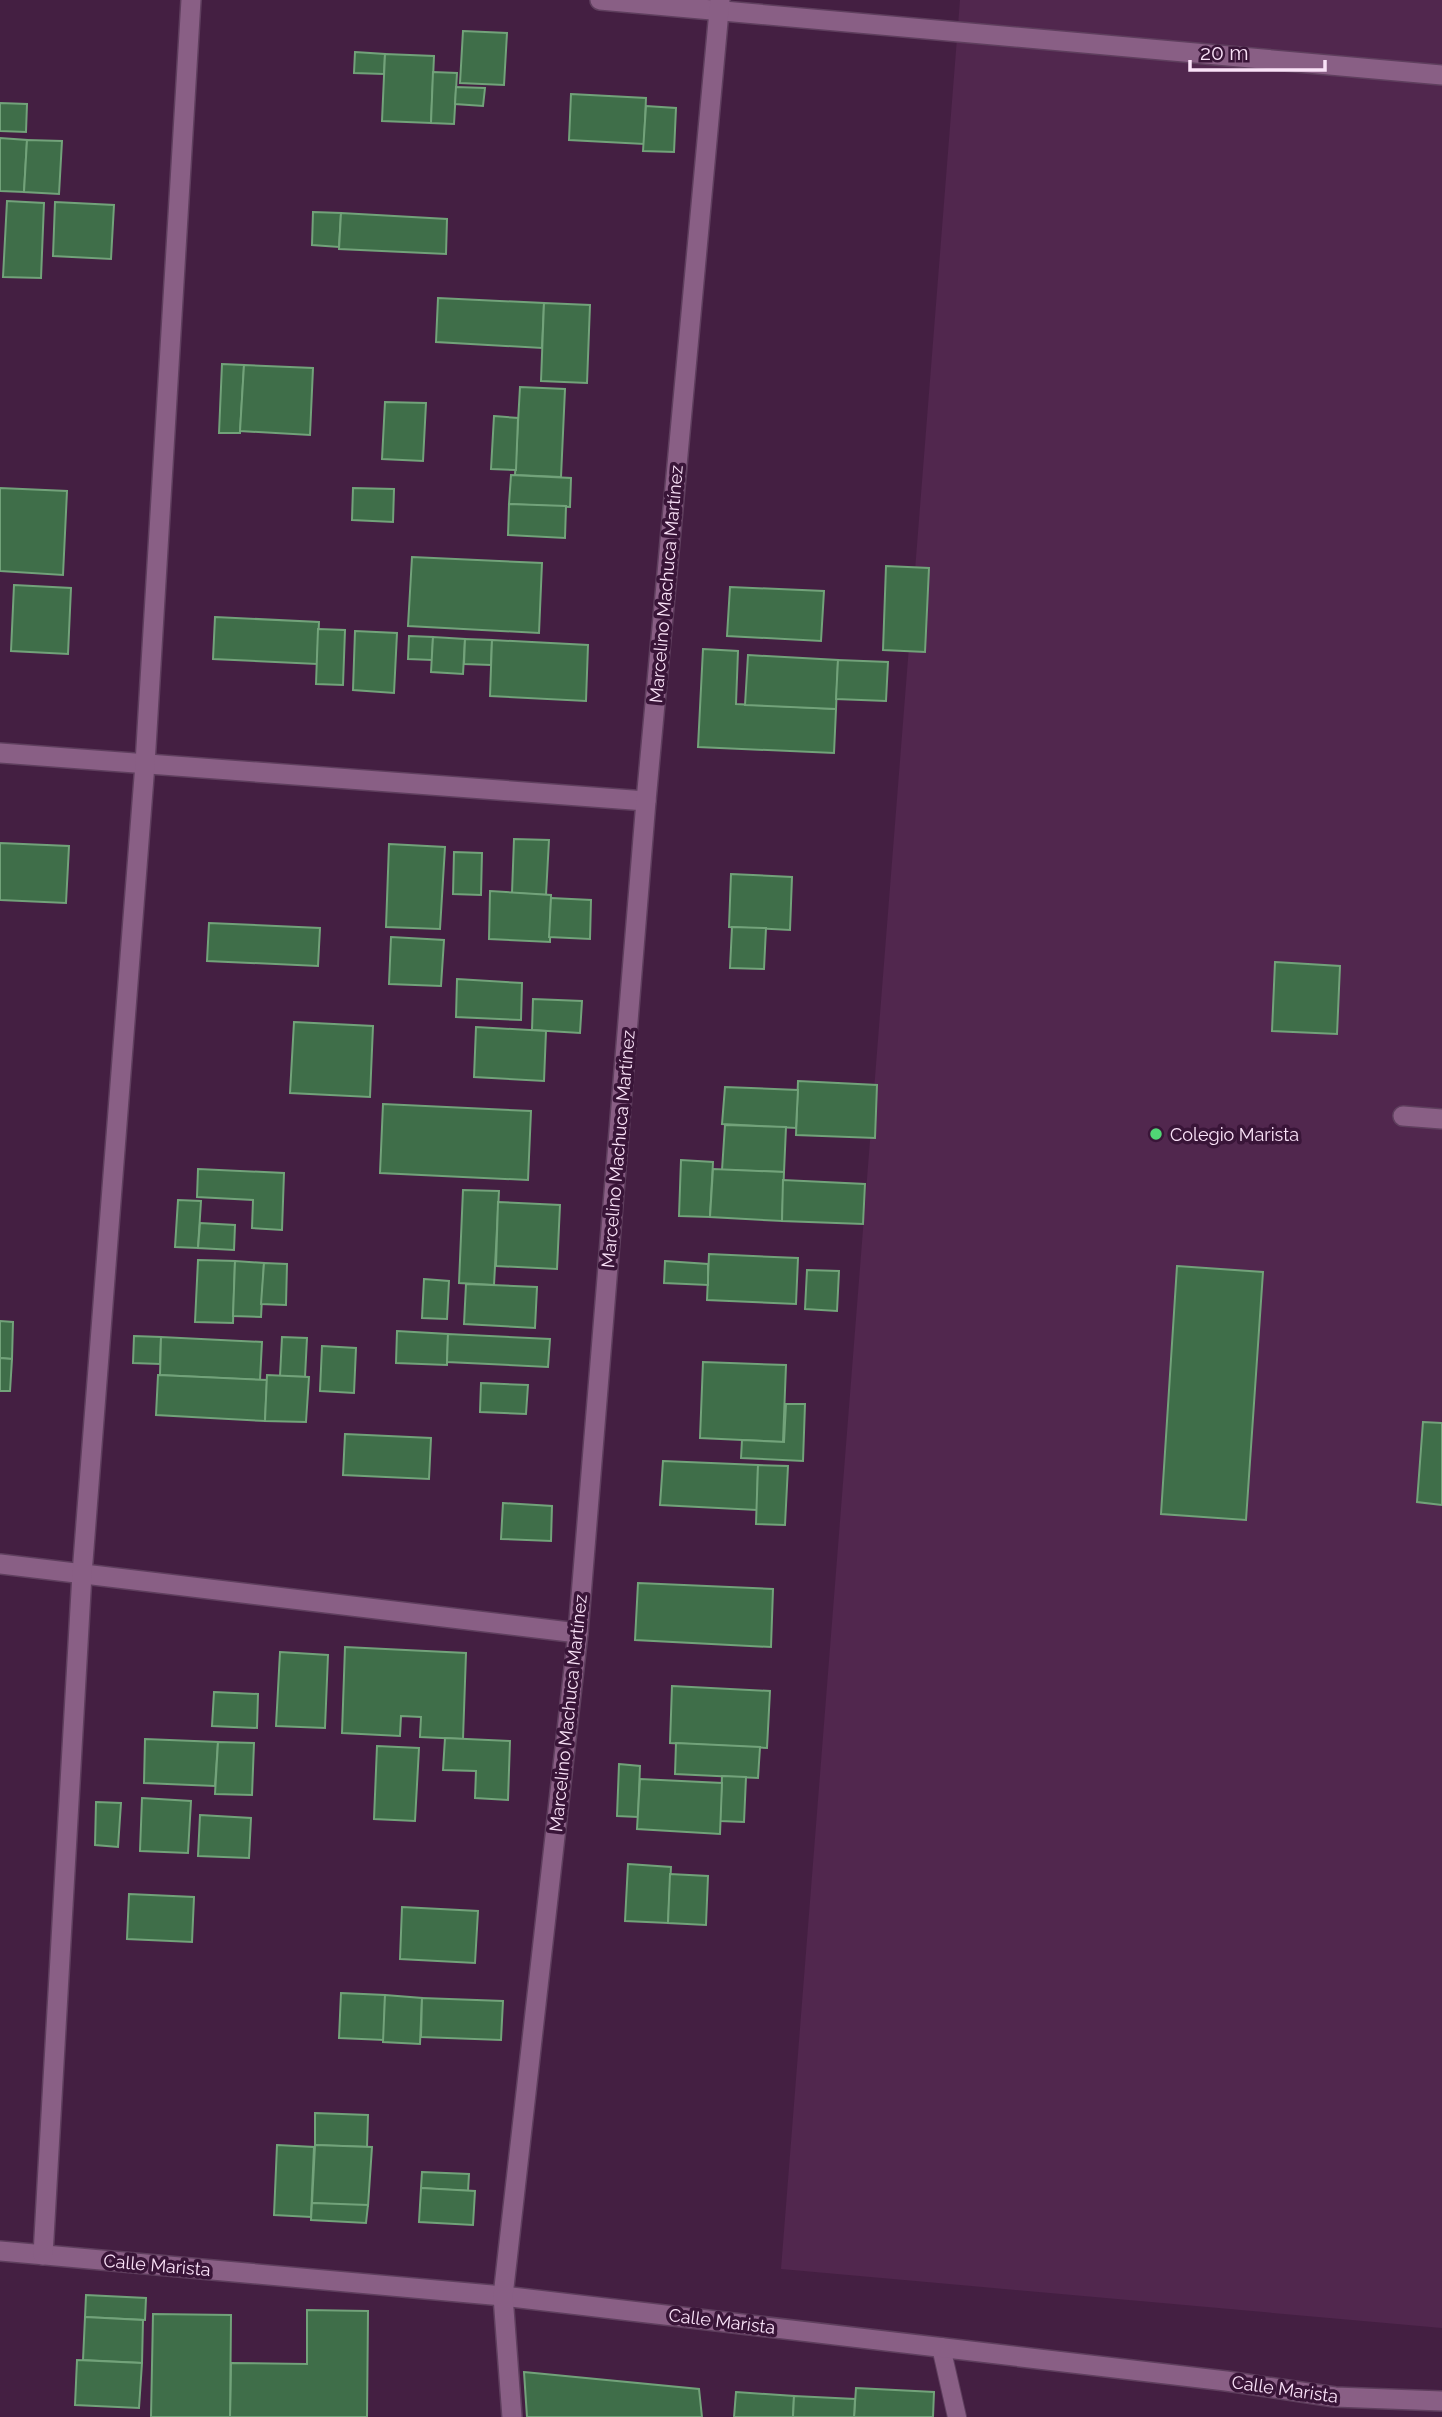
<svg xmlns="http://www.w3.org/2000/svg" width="1442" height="2417" viewBox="0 0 1442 2417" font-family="Raleway,sans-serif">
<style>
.built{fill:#51274e}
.building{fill:#3f6e49;stroke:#72a27a;stroke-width:2}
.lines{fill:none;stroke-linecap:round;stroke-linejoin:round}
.service-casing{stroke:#5f3f5e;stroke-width:20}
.pedestrian-casing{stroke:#5f3f5e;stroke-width:22}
.minor-casing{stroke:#5f3f5e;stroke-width:22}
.service{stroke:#895f85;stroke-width:18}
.pedestrian{stroke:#895f85;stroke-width:19}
.minor{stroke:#895f85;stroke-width:19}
.poi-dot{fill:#50d675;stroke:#391538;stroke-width:2.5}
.labels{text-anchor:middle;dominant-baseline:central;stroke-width:7;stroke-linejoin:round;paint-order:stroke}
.street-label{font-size:18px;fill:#fae2f8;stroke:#391538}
.poi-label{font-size:18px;fill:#fae2f8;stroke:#391538;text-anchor:start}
</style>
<rect width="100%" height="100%" fill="#441f42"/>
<path class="built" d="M960,0h482v2328l-661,-59z"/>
<g class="building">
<path d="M463,31l44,2 -3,52 -44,-2z"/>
<path d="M355,52l30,2 -1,20 -30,-1z"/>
<path d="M385,54l49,2 -3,67 -49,-2z"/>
<path d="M433,72l24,1 -3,51 -23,-1z"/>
<path d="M456,87l29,1 -2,18 -28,-2z"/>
<path d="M571,94l75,4 -2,46 -75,-4z"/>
<path d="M0,103l27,1 -1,28 -26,-1z"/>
<path d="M646,106l30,2 -2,44 -31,-1z"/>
<path d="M0,138l27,2 -3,52 -24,-1z"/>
<path d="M27,140l35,1 -3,53 -35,-2z"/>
<path d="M7,201l37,2 -3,75 -38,-1z"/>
<path d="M55,202l59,3 -3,54 -58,-3z"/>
<path d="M313,212l28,1 -2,34 -27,-2z"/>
<path d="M341,213l106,6 -1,35 -107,-5z"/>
<path d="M438,298l106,5 -2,45 -106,-6z"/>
<path d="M544,303l46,2 -3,78 -46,-2z"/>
<path d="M222,364l22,1 -4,68h-21z"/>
<path d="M244,365l69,3 -3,67 -70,-4z"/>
<path d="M520,387l45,2 -4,88 -46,-2z"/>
<path d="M385,402l41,1 -3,58 -41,-2z"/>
<path d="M494,416l24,2 -2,52 -25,-1z"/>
<path d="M511,475l60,3 -1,29 -61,-3z"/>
<path d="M0,488l67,3 -4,84 -63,-4z"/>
<path d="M353,488l41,1 -1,33 -41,-2z"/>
<path d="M509,504l57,2 -1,32 -57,-3z"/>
<path d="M412,557l130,6 -3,70 -131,-7z"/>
<path d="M886,566l43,2 -4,84 -42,-2z"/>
<path d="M14,585l57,3 -3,66 -57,-3z"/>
<path d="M730,587l94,4 -3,50 -94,-5z"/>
<path d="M215,617l104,5 -2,42 -104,-5z"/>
<path d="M318,629l27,1 -2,55 -27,-1z"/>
<path d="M355,631l42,2 -3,60 -41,-3z"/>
<path d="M409,636l24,1 -1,23 -24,-1z"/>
<path d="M433,637l32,2 -2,35 -32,-2z"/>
<path d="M465,639l27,1 -1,25 -27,-1z"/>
<path d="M492,640l96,5 -2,56 -96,-5z"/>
<path d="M703,649l35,2 -2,53 100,5 -2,44 -136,-6z"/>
<path d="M748,655l90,5 -2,49 -91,-4z"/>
<path d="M838,660l50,2 -2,39 -50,-2z"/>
<path d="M514,839l35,1 -3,55 -34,-2z"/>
<path d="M0,843l69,3 -3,57 -66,-3z"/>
<path d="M389,844l56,3 -5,82 -54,-2z"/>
<path d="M454,852l28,1 -1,42 -28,-1z"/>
<path d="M731,874l61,3 -2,53 -61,-3z"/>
<path d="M490,891l61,4 -1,47 -61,-3z"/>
<path d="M551,898l40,2 -1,39 -41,-2z"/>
<path d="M209,923l111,5 -2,38 -111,-5z"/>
<path d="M732,927l34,1 -2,41 -34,-1z"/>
<path d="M391,937l53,3 -3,46 -52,-2z"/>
<path d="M1275,962l65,4 -3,68 -65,-3z"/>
<path d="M457,979l65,4 -1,37 -65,-3z"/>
<path d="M533,999l49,2 -2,32 -48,-3z"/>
<path d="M294,1022l79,4 -3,71 -80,-4z"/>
<path d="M476,1027l70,4 -2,50 -70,-4z"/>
<path d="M798,1081l79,4 -2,53 -79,-3z"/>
<path d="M725,1087l73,3 -2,38 -74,-4z"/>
<path d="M383,1104l148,7 -3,69 -148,-7z"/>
<path d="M725,1125l61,2 -2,45 -62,-2z"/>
<path d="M681,1160l32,2 -3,55 -31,-1z"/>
<path d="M198,1169l86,4 -2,57 -30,-2 1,-28 -56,-3z"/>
<path d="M713,1169l71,3 -2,49 -72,-4z"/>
<path d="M783,1180l82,4 -2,40 -81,-3z"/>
<path d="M463,1190l36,1 -5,94 -35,-2z"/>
<path d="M178,1200l23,1 -3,47 -23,-1z"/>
<path d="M498,1202l62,3 -3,64 -61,-3z"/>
<path d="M200,1223l35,2 -1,25 -36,-2z"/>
<path d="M709,1254l89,4 -2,46 -89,-4z"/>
<path d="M198,1260l37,1 -2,62 -38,-1z"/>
<path d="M235,1261l29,2 -3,54 -28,-1z"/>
<path d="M665,1261l43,3v21l-44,-2z"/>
<path d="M264,1263l23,1 -1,41 -25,-1z"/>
<path d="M1177,1266l86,6 -17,248 -85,-6z"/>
<path d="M807,1270l32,1 -2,40 -32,-2z"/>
<path d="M424,1279l25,2 -2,38 -25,-1z"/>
<path d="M466,1284l71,3 -2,41 -71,-4z"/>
<path d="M0,1321l13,1 -1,37 -12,-1z"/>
<path d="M397,1331l51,3 -1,31 -51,-2z"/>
<path d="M448,1334l102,5 -2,28 -101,-5z"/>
<path d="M134,1336l27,1 -1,27 -27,-1z"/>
<path d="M161,1337l101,5 -2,38 -100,-5z"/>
<path d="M282,1337l25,1 -2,39 -25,-1z"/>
<path d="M322,1346l34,2 -2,45 -34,-2z"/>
<path d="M0,1358l12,1 -2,32h-10z"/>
<path d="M703,1362l83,3 -3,77 -83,-4z"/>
<path d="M158,1375l109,5 -2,41 -109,-6z"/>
<path d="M267,1375l42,2 -3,45 -41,-1z"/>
<path d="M481,1383l47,2 -2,29 -46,-2z"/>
<path d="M786,1404h19l-2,57 -62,-3 1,-18 42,2z"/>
<path d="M1423,1422l19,1v82l-25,-3z"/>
<path d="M345,1434l86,4 -2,41 -86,-4z"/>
<path d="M663,1461l95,4 -1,45 -97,-5z"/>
<path d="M758,1465l30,1 -3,59 -29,-1z"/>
<path d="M503,1503l49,3 -1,35 -50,-2z"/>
<path d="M638,1583l135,6 -2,58 -136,-7z"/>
<path d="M345,1647l121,6 -3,86 -43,-2 1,-20 -20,-1 -1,20 -58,-3z"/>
<path d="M280,1652l48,3 -3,73 -49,-2z"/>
<path d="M672,1686l98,5 -3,57 -97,-5z"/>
<path d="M214,1692l44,2 -1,34 -45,-2z"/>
<path d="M445,1738l65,3 -2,59 -33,-2 1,-27 -33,-1z"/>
<path d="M145,1739l73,3 -3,44 -71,-3z"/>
<path d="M218,1742l36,1 -2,52 -37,-1z"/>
<path d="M676,1743l84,4 -2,31 -83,-4z"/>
<path d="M377,1746l42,2 -4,73 -41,-2z"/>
<path d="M619,1764l21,2 -2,51 -21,-1z"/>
<path d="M722,1776l24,1 -2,45 -24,-1z"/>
<path d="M640,1779l82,4 -2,51 -83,-5z"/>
<path d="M142,1798l49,3 -3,52 -48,-2z"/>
<path d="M96,1802l25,1 -3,44 -23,-2z"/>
<path d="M200,1815l51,3 -2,40 -51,-2z"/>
<path d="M628,1864l43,3 -3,56 -43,-2z"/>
<path d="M670,1874l38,2 -2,49 -38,-2z"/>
<path d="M129,1894l65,3 -2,45 -65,-3z"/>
<path d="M402,1907l76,4 -3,52 -75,-4z"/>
<path d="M341,1993l44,2 -1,45 -45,-2z"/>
<path d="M385,1995l37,3 -2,46 -37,-2z"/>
<path d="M422,1998l81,3 -2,39 -80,-3z"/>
<path d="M315,2113l53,2 -1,32 -52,-2z"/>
<path d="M277,2145l37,2 -3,70 -37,-2z"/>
<path d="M315,2145l57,2 -4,59 -56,-3z"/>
<path d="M422,2172l47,2 -1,17 -47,-3z"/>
<path d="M421,2188l54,3 -2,34 -54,-3z"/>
<path d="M312,2203l56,2 -2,18 -55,-3z"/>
<path d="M86,2295l60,3 -1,22 -60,-3z"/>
<path d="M307,2310l61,1 -1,106h-137l1,-54 76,1z"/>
<path d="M153,2314l78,1 -1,102h-79z"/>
<path d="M85,2317l58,3 -1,43 -59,-3z"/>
<path d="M77,2360l65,3 -3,45 -64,-3z"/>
<path d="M524,2372l175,17 3,28h-175z"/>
<path d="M856,2388l78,4 -1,25h-79z"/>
<path d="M736,2392l58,4 -1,21h-59z"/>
<path d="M794,2396l61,3 -1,18h-61z"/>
</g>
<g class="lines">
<g class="service-casing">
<path id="service" d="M941,2347l16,70"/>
</g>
<g class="pedestrian-casing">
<path id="pedestrian" d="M1403,1116l39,3"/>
</g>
<g class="minor-casing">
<g id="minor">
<path d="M600,0l842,75"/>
<path d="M0,753l646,48"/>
<path d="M0,1564l578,69"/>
<path d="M0,2251l503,45 723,85 109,16 107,4"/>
<path d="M43,2255l39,-681 63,-810 46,-764"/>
<path d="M512,2417l-9,-121 75,-663 68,-832 74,-801"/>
</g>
</g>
<use href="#service" class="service"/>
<use href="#pedestrian" class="pedestrian"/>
<use href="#minor" class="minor"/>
</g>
<circle class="poi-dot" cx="1156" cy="1134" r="7"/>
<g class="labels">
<g class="street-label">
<text transform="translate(666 584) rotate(-85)">Marcelino Machuca Martínez</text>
<text transform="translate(618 1149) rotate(-85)">Marcelino Machuca Martínez</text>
<text transform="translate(568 1713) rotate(-84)">Marcelino Machuca Martínez</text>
<text transform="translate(157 2265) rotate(5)">Calle Marista</text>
<text transform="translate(722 2321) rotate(7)">Calle Marista</text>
<text transform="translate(1285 2389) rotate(8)">Calle Marista</text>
</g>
<g class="poi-label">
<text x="1170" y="1134">Colegio Marista</text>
</g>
</g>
<path d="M1190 60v10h135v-10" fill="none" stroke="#fae2f8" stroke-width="3.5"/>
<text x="1200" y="60" font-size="21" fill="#fae2f8" stroke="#391538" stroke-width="5" paint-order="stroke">20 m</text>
</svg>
